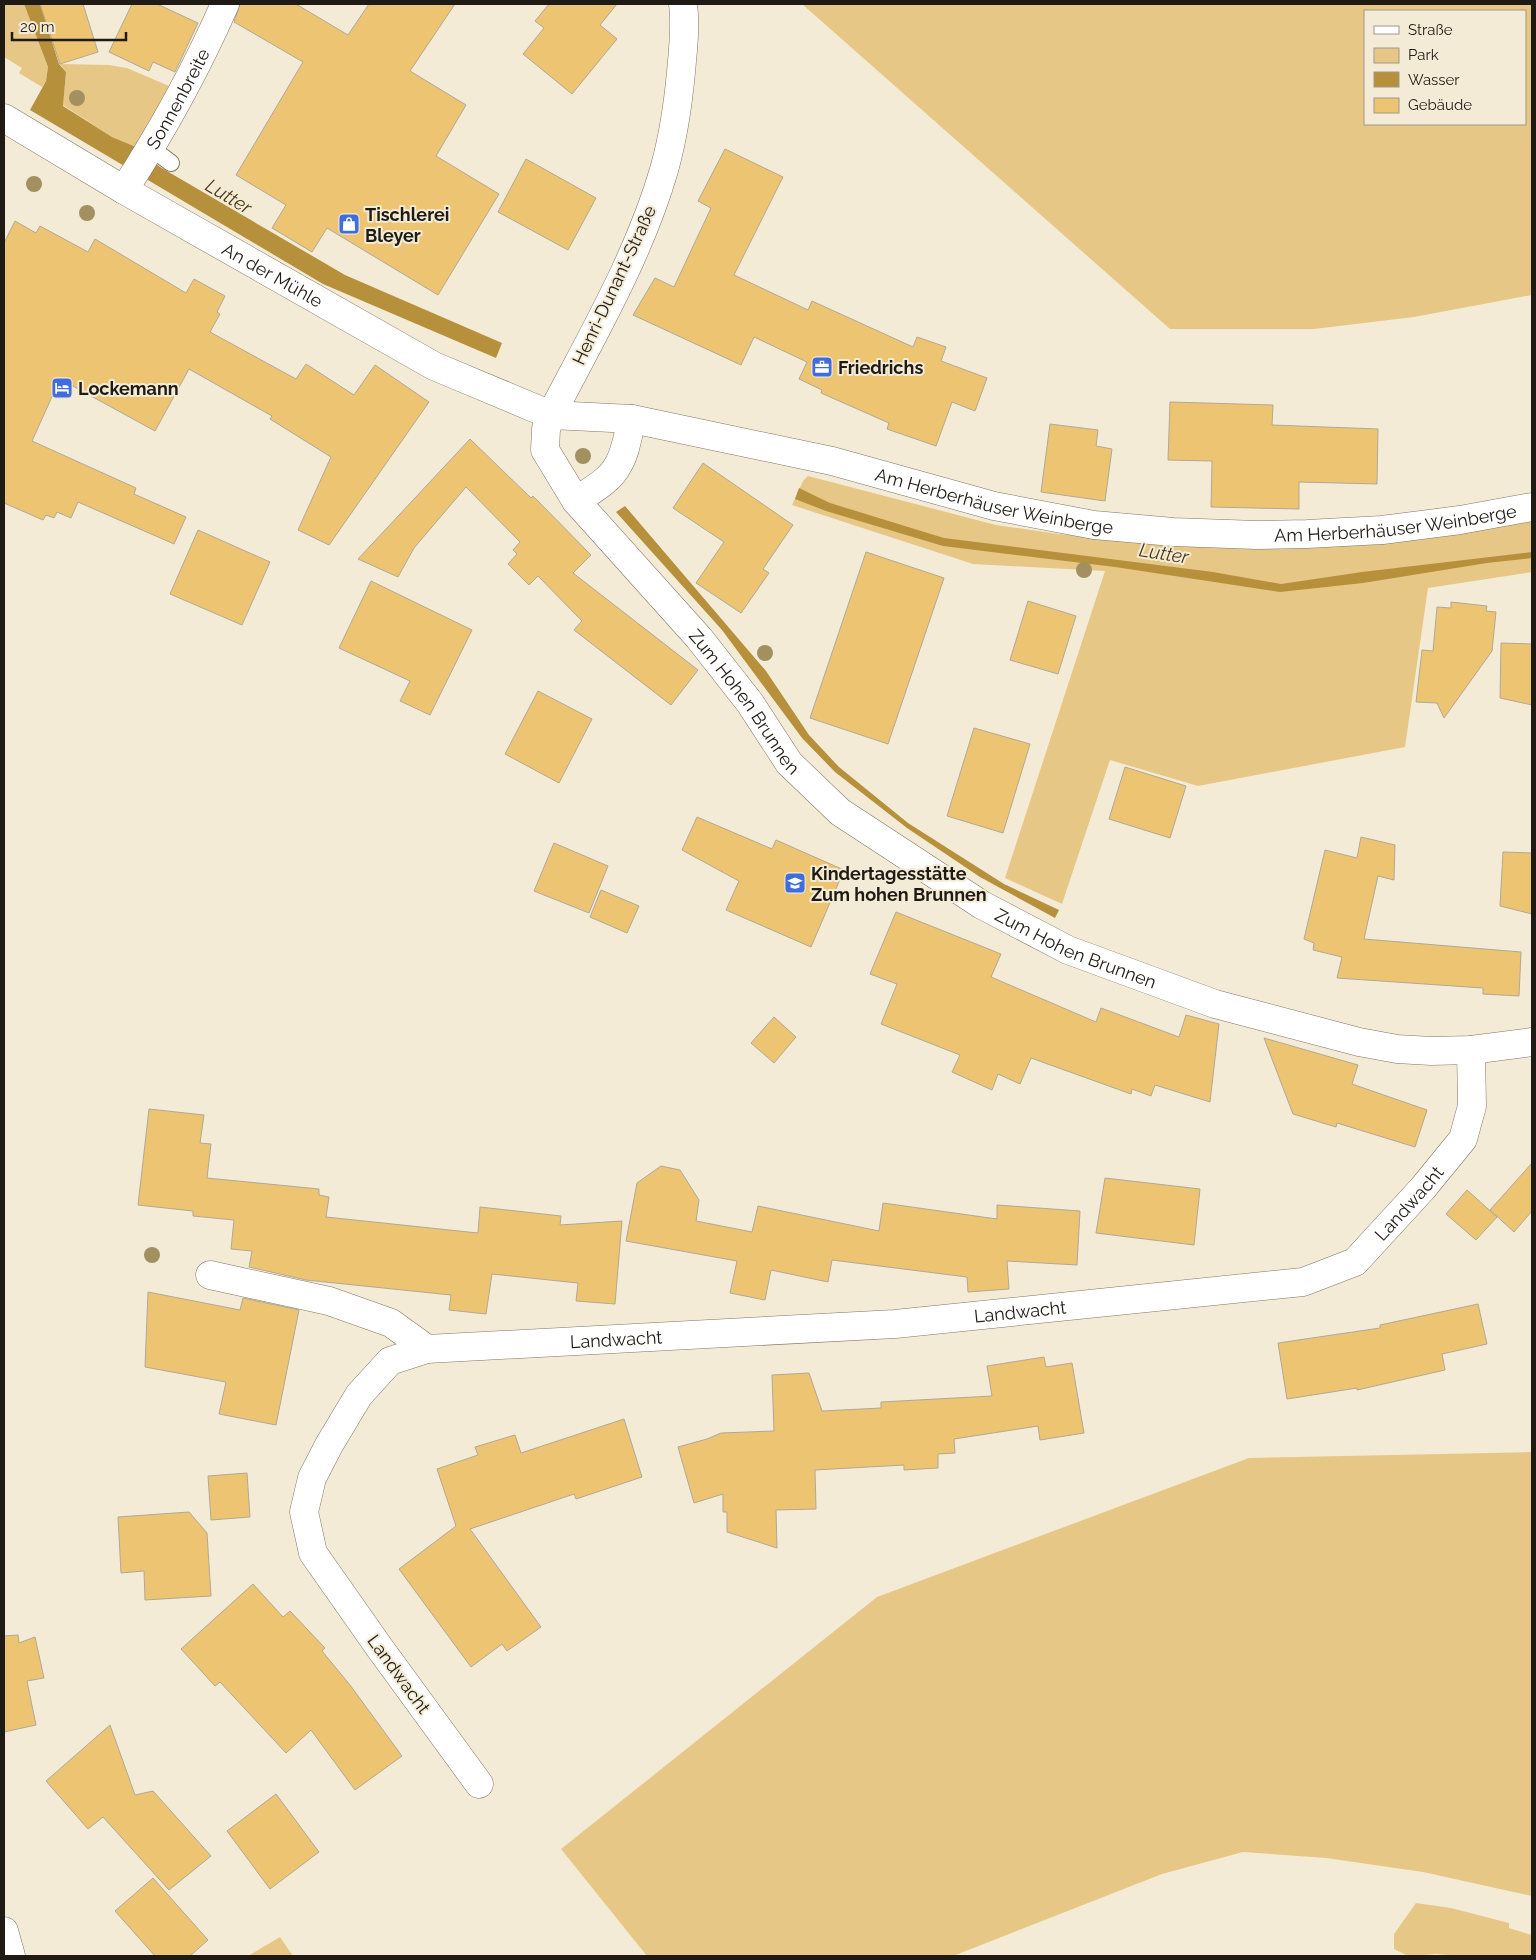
<svg xmlns="http://www.w3.org/2000/svg" width="1536" height="1960" viewBox="0 0 1536 1960" font-family="Raleway,sans-serif">
<style>
.green{fill:#e7c786;fill-rule:evenodd}
.water{fill:#b6903b}
.building{fill:#edc572;stroke:#b1a896}
.lines{fill:none;stroke-linecap:round;stroke-linejoin:round}
.service-casing{stroke:#7f7665;stroke-width:18}
.minor-casing{stroke:#7f7665;stroke-width:29}
.service{stroke:#fff;stroke-width:16}
.minor{stroke:#fff;stroke-width:28}
.tree{fill:#a29061}
.labels{text-anchor:middle;dominant-baseline:central;stroke-width:4;stroke-linejoin:round;paint-order:stroke}
.street-label{font-size:18px;fill:#1f1b14;stroke:#f4ebd7}
.poi-label{font-size:18px;font-weight:bold;fill:#1f1b14;stroke:#f4ebd7;text-anchor:start}
.water-label{font-size:19px;font-style:italic;fill:#4c3b17;stroke:#f4ebd7}
</style>
<rect width="100%" height="100%" fill="#f4ebd7"/>
<g class="green">
<path d="M4,4h20l24,63 -2,14 -4,6 -23,-14 3,-5 -18,-11z"/>
<path d="M802,4h730v291l-118,22 -100,12h-144zM1365,11h160v113h-160z"/>
<path d="M60,64l49,1 18,3 42,18 -33,61 -24,-10 -49,-32 3,-33z"/>
<path d="M808,476l188,49 63,9 160,13 313,-29v54l-104,16 -23,159 -207,39 -88,-26 -48,144 -57,-26 100,-307 -132,-7 -181,-59 11,-24z"/>
<path d="M1532,1452v444l-109,-24 -97,-14 -83,-6 -81,22 -209,82h-306l-86,-107 316,-252 372,-139z"/>
<path d="M1416,1903l35,5 58,15v5l23,7v21h-75l-20,-2 -29,2 -14,-7v-15z"/>
<path d="M280,1937l13,19h-45z"/>
</g>
<g class="water">
<path d="M24,4h16l19,60 7,8 -3,34 49,31 24,10 24,20 185,108 157,68 -6,15 -173,-74 -293,-174 16,-29 2,-14z"/>
<path d="M799,488l31,15 114,35 269,34 68,12 81,-12 170,-20v6l-45,5 -124,20 -83,9 -165,-25 -172,-21 -117,-35 -31,-12z"/>
<path d="M625,506l141,165 43,64 30,32 69,56 96,61 55,26 -4,8 -75,-41 -73,-49 -72,-56 -33,-34 -80,-108 -106,-118z"/>
</g>
<g class="building">
<path d="M40,4h43l15,48 -38,12z"/>
<path d="M132,4h25l41,19 -23,49 -22,-10 -4,9 -40,-19z"/>
<path d="M240,4h56l52,31 21,-31h86l-45,67 56,34 -30,51 63,38 -61,101 -111,-67 -15,24 -40,-24 14,-23 -50,-30 67,-113 -69,-40z"/>
<path d="M549,4h68l-17,21 17,14 -45,55 -49,-40 21,-26 -9,-7z"/>
<path d="M725,149l58,28 -49,98 74,35 4,-9 101,46 4,-10 29,10 -5,14 46,17 -12,33 -23,-9 -16,44 -49,-17 2,-6 -68,-30 1,-3 -23,-11 8,-17 -53,-25 -13,28 -108,-50 22,-37 19,9 37,-79 -13,-7z"/>
<path d="M526,159l70,39 -28,52 -70,-38z"/>
<path d="M15,221l21,12 4,-7 48,26 7,-13 91,54 8,-14 31,17 -8,16 3,2 -10,18 86,47 10,-15 48,31 21,-30 54,37 -100,143 -31,-15 33,-73 -61,-38 2,-3 -83,-47 -34,62 -95,-52 -28,62 104,47 -2,6 52,23 -12,27 -96,-42 -7,16 -14,-6 -3,6 -8,-3 -3,5 -39,-17v-260z"/>
<path d="M1170,402l103,3 -1,20 106,4 -1,55 -78,-2v27l-88,-2 1,-46 -44,-1z"/>
<path d="M1050,424l48,6 -2,16 16,3 -7,52 -64,-9z"/>
<path d="M470,439l61,59 2,-2 58,59 -18,18 125,97 -27,35 -97,-75 8,-9 -44,-45 -9,9 -21,-21 9,-10 -4,-4 7,-8 -54,-55 -52,61 -16,29 -40,-18z"/>
<path d="M703,463l90,62 -30,44 6,4 -28,40 -45,-30 28,-41 -51,-34z"/>
<path d="M198,530l72,32 -28,63 -72,-31z"/>
<path d="M866,552l78,26 -56,166 -78,-26z"/>
<path d="M371,581l101,49 -42,85 -30,-14 10,-20 -71,-33z"/>
<path d="M1028,601l48,15 -18,58 -48,-14z"/>
<path d="M1451,602l36,4 -1,5 10,1 -4,39 -48,67 -7,-15 -21,-1 6,-52 11,1 4,-44 14,1z"/>
<path d="M1501,643l31,1v61l-32,-7z"/>
<path d="M538,691l54,28 -33,64 -54,-29z"/>
<path d="M974,728l56,16 -27,89 -56,-17z"/>
<path d="M1125,767l61,19 -16,52 -61,-19z"/>
<path d="M697,817l75,32 4,-9 68,30 -33,77 -85,-37 13,-29 -57,-31z"/>
<path d="M1361,837l34,8 -1,35 -16,-4 -14,63 157,13 -2,44 -36,-2v-6l-146,-10 5,-21 -29,-7 1,-7 -10,-4 21,-89 32,8z"/>
<path d="M554,843l54,23 -19,47 -55,-22z"/>
<path d="M1503,852l29,1v61l-32,-8z"/>
<path d="M601,890l38,16 -12,27 -37,-16z"/>
<path d="M896,912l105,42 -10,23 105,45 5,-14 78,29 7,-22 33,9 -9,78 -55,-17 -4,11 -19,-7 -1,5 -100,-36 -11,26 -22,-10 -6,16 -40,-18 8,-17 -79,-31 16,-40 -27,-10z"/>
<path d="M774,1017l22,20 -22,26 -23,-20z"/>
<path d="M1264,1038l94,27 -6,19 75,26 -12,37 -78,-24 -1,4 -43,-13z"/>
<path d="M149,1109l55,6 -4,28 11,1 -4,34 112,11v6l10,2 -3,20 152,16 2,-26 81,9 -1,9 62,-4 -7,83 -39,-3 2,-18 -86,-9 -6,40 -37,-4 2,-15 -145,-15 -57,-13 3,-16 -21,-2 3,-29 -41,-4v-5l-55,-6z"/>
<path d="M1532,1163v48l-18,21 -24,-22z"/>
<path d="M661,1166l19,4 19,30 -3,21 56,11 6,-26 121,25 4,-28 114,16v-14l83,6 -3,54 -70,-4 2,28 -41,3 -1,-15 -135,-17 -4,22 -57,-12 -6,30 -35,-7 7,-32 -111,-20 11,-58z"/>
<path d="M1105,1178l95,11 -6,56 -98,-12z"/>
<path d="M1467,1190l30,27 -21,23 -30,-26z"/>
<path d="M148,1292l92,18 3,-12 56,12 -23,115 -57,-11 7,-32 -81,-15z"/>
<path d="M1478,1304l9,40 -45,10 3,16 -88,20v-2l-70,11 -9,-56 102,-15v-3z"/>
<path d="M1044,1357l2,10 26,-4 12,70 -44,7 -2,-14 -84,13 1,14 -17,1v14l-34,2v-5l-89,5 1,39 -40,1 1,38 -50,-16v-20h-4v-18l-29,9 -16,-56 29,-8 14,-6 53,-2 -2,-56 37,-2 13,38 59,-3v-6l111,-6 -5,-30z"/>
<path d="M624,1419l18,58 -66,22 -2,-5 -104,35 71,98 -34,24 -5,-7 -31,23 -72,-98 57,-43 -19,-57 41,-14 -3,-8 40,-12 6,18z"/>
<path d="M247,1473l3,44 -39,3 -3,-44z"/>
<path d="M189,1512l18,21 4,63 -66,4 -1,-29 -23,2 -3,-56z"/>
<path d="M253,1584l30,33 7,-6 35,37 -3,3 28,34 52,71 -47,34 -44,-60 -25,23 -66,-71 -5,4 -34,-37z"/>
<path d="M18,1635l1,8 16,-6 9,41 -17,3 9,44 -32,7v-96z"/>
<path d="M110,1725l25,70 18,-4 58,65 -42,34 -66,-73 -15,12 -42,-48z"/>
<path d="M276,1794l43,58 -49,37 -43,-58z"/>
<path d="M153,1878l55,62 -18,16h-35l-40,-45z"/>
</g>
<g class="lines">
<g class="service-casing">
<path id="service" d="M151,148l20,15"/>
</g>
<g class="minor-casing">
<g id="minor">
<path id="s1" d="M683,4c3,22 0,46 -2,68 -3,33 -8,66 -17,98 -25,86 -72,166 -113,245l-5,14 -1,21 31,51 123,137 51,65 39,60 51,49 142,93 86,45 147,54 144,38 38,7 34,2 40,-1 61,-8"/>
<path id="s2" d="M4,118l120,72 310,176 117,49 81,4 200,42 162,45 100,19 79,7 84,3 50,-1 75,-4 78,-10 72,-13"/>
<path id="s3" d="M124,190c38,-59 73,-122 101,-186"/>
<path d="M576,501c14,-10 34,-20 42,-36 8,-13 10,-31 14,-46"/>
<path d="M210,1275l119,26 62,22 36,26"/>
<path id="s4" d="M479,1784l-100,-137 -66,-94 -9,-41 8,-34 17,-33 30,-50 31,-34 37,-12 468,-25 408,-42 52,-20 68,-74 40,-49 9,-33 -1,-56"/>
<path d="M4,1931l7,25"/>
</g>
</g>
<use href="#service" class="service"/>
<use href="#minor" class="minor"/>
</g>
<g class="tree">
<circle cx="77" cy="98" r="8"/>
<circle cx="34" cy="184" r="8"/>
<circle cx="87" cy="213" r="8"/>
<circle cx="583" cy="456" r="8"/>
<circle cx="1084" cy="570" r="8"/>
<circle cx="765" cy="653" r="8"/>
<circle cx="152" cy="1255" r="8"/>
</g>
<defs>
<g id="shop-square" transform="scale(1.125)"><rect x="-9" y="-9" width="18" height="18" rx="4" fill="#406dde" stroke="#f4ebd7"/><path d="M-5-2.5h2.3a2.7 3.5 0 0 1 5.4 0H5L5.5 6h-11ZM-1.5-2.5h3a1.5 2.3 0 0 0-3 0Z" fill="#fff"/></g>
<g id="office-square" transform="scale(1.125)"><rect x="-9" y="-9" width="18" height="18" rx="4" fill="#406dde" stroke="#f4ebd7"/><path d="M-6-3h4V-5.5h4V-3h4V5H-6ZM-1-4.5V-3h2v-1.5ZM-6 0V1H6V0Z" fill="#fff"/></g>
<g id="hotel-square" transform="scale(1.125)"><rect x="-9" y="-9" width="18" height="18" rx="4" fill="#406dde" stroke="#f4ebd7"/><path d="M-6-4.5h1.5V1H6V5H4.5V3h-9V5H-6ZM-4 0a1.8 1.8 0 1 1 3.6 0ZM.5 0V-2.5h3Q6-2.5 6 0Z" fill="#fff"/></g>
<g id="school-square" transform="scale(1.125)"><rect x="-9" y="-9" width="18" height="18" rx="4" fill="#406dde" stroke="#f4ebd7"/><path d="M0-5L7-2L0 1L-7-2ZM-4 1L0 2.5L4 1V4Q0 6-4 4Z" fill="#fff"/></g>
</defs>
<g fill-rule="evenodd">
<use href="#shop-square" x="349" y="224"/>
<use href="#office-square" x="822" y="367"/>
<use href="#hotel-square" x="62" y="388"/>
<use href="#school-square" x="795" y="883"/>
</g>
<g class="labels">
<g class="street-label">
<text stroke="none"><textPath href="#s3" startOffset="106">Sonnenbreite</textPath></text>
<text stroke="none"><textPath href="#s2" startOffset="311">An der Mühle</textPath></text>
<text transform="translate(614 285) rotate(-65)">Henri-Dunant-Straße</text>
<text stroke="none"><textPath href="#s2" startOffset="1076">Am Herberhäuser Weinberge</textPath></text>
<text stroke="none"><textPath href="#s2" startOffset="1481">Am Herberhäuser Weinberge</textPath></text>
<text stroke="none"><textPath href="#s1" startOffset="796">Zum Hohen Brunnen</textPath></text>
<text stroke="none"><textPath href="#s1" startOffset="1216">Zum Hohen Brunnen</textPath></text>
<text stroke="none"><textPath href="#s4" startOffset="1556">Landwacht</textPath></text>
<text stroke="none"><textPath href="#s4" startOffset="1136">Landwacht</textPath></text>
<text stroke="none"><textPath href="#s4" startOffset="731">Landwacht</textPath></text>
<text transform="translate(399 1674) rotate(54)">Landwacht</text>
</g>
<g class="poi-label">
<text x="365" y="214">Tischlerei<tspan x="365" dy="21">Bleyer</tspan></text>
<text x="838" y="367">Friedrichs</text>
<text x="78" y="388">Lockemann</text>
<text x="811" y="873">Kindertagesstätte<tspan x="811" dy="21">Zum hohen Brunnen</tspan></text>
</g>
<g class="water-label">
<text transform="translate(229 196) rotate(31)">Lutter</text>
<text transform="translate(1164 553) rotate(9)">Lutter</text>
</g>
</g>
<rect width="1536" height="1960" fill="none" stroke="#1f1b14" stroke-width="10"/>
<rect x="1364" y="10" width="162" height="115" fill="#f4ebd7" stroke="#9f9889"/>
<rect x="1374" y="26" width="25" height="8" fill="#ffffff" stroke="#9f9889"/>
<text x="1408" y="35" font-size="15" fill="#1f1b14">Straße</text>
<rect x="1374" y="48" width="25" height="15" fill="#e7c786" stroke="#9f9889"/>
<text x="1408" y="60" font-size="15" fill="#1f1b14">Park</text>
<rect x="1374" y="72" width="25" height="15" fill="#b6903b" stroke="#9f9889"/>
<text x="1408" y="85" font-size="15" fill="#1f1b14">Wasser</text>
<rect x="1374" y="98" width="25" height="15" fill="#edc572" stroke="#9f9889"/>
<text x="1408" y="110" font-size="15" fill="#1f1b14">Gebäude</text>
<path d="M12 32v8h114v-8" fill="none" stroke="#1f1b14" stroke-width="2.5"/>
<text x="20" y="32" font-size="15" fill="#1f1b14" stroke="#f4ebd7" stroke-width="4" paint-order="stroke">20 m</text>
</svg>
